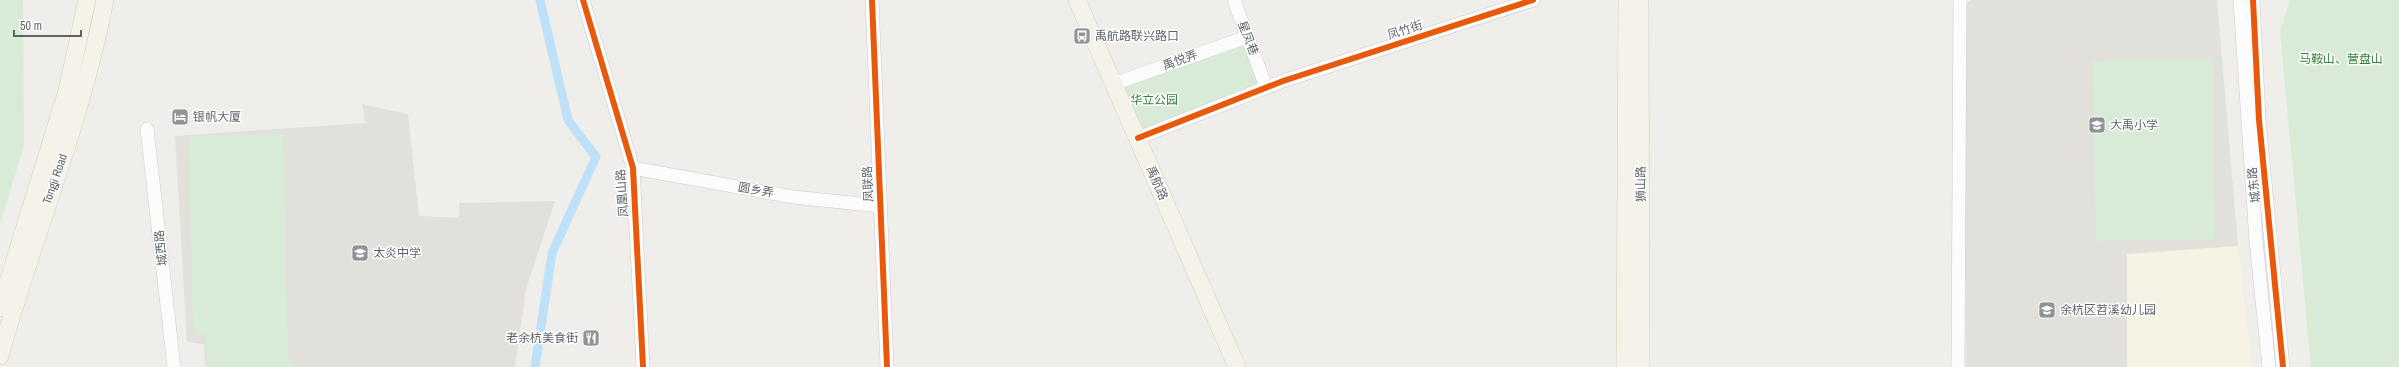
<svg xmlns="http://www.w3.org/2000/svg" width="2399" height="367" viewBox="0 0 2399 367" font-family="'Archivo Narrow','Noto Sans SC',sans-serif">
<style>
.commercial{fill:#f7f3e4}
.education{fill:#e2e0da}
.green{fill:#d8ebd6}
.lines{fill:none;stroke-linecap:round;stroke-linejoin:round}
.canal{stroke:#bfe0f9;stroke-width:9}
.minor-casing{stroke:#cbcccc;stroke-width:14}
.major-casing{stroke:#d7ceb8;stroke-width:18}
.minor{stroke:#fdfcfc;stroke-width:13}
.major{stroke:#f4f2e9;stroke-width:17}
.cycleway-casing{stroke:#fff;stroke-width:8}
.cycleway{stroke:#e8590c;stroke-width:6}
.labels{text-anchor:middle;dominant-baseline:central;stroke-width:3;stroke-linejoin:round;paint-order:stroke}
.street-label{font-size:12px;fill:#5f6368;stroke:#fff}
.poi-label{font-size:12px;fill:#5f6368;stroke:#fff;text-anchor:start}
.park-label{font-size:12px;fill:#348238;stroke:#fff}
</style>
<rect width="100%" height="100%" fill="#efeeea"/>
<path class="commercial" d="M2238,246l14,121h-125v-114z"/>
<g class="education">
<path d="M1971,0h246l21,246 -111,8v113h-161l-1,-362z"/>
<path d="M362,104l46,10 11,102 40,2v-15l96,-2 -29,88 -11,78h-310l-1,-23 -17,-2 -12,-206 190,-13z"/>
</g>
<g class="green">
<path d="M0,0h23l1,145 -24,80z"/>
<path d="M2290,0h109v367h-88l-31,-336z"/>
<path d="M1244,44l21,39 -125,49 -22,-46z"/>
<path d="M2213,59l2,180 -119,2 -3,-180z"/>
<path d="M283,134l5,223 8,10h-89l-1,-31 -13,-5 -4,-195z"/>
</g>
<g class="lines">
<path class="canal" d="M535,367l17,-114 44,-96 -28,-37 -28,-120"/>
<g class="minor-casing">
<g id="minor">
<path d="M583,0l50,168 10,199"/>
<path d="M872,0l15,367"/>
<path d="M1234,0l32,87"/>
<path d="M2240,0l16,241 13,126"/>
<path d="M2253,0l6,120 24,247"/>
<path d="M1113,84l134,-47"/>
<path d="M147,129l27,238"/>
<path d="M1138,138l145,-57 250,-81"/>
<path d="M633,168l160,29 87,9"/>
<path d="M1958,367l2,-367"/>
</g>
</g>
<g class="major-casing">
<g id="major">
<path d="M1077,0l160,367"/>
<path d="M1640,0l1,367"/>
<path d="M0,308l67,-217 20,-91"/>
<path d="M0,356c33,-119 82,-235 105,-356"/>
<path d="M1625,367l2,-367"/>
</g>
</g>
<use href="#minor" class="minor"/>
<use href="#major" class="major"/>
<g class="cycleway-casing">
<g id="cycleway">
<path d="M583,0l50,168 10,199"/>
<path d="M872,0l15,367"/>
<path d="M2253,0l6,120 24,247"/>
<path d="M1138,138l145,-57 250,-81"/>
</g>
</g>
<use href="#cycleway" class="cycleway"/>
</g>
<defs>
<g id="bus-square" transform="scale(0.9)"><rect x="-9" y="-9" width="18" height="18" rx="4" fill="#919496" stroke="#fff"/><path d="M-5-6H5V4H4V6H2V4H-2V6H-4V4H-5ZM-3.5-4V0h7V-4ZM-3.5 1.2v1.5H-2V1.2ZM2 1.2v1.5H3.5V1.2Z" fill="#fff"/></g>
<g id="hotel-square" transform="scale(0.9)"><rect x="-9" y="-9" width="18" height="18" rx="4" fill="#919496" stroke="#fff"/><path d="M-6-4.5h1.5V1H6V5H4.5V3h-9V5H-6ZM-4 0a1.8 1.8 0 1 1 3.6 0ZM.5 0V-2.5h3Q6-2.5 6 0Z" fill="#fff"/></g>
<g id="school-square" transform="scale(0.9)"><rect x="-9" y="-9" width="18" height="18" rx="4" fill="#919496" stroke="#fff"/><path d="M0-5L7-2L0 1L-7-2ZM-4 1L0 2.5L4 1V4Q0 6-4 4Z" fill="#fff"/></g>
<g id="restaurant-square" transform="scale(0.9)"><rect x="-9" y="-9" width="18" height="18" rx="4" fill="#919496" stroke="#fff"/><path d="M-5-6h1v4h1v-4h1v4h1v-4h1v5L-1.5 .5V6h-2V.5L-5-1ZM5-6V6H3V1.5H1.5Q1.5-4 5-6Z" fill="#fff"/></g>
</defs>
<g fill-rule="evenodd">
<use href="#bus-square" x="1082" y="36"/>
<use href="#hotel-square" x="180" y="117"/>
<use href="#school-square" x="2097" y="125"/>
<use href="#school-square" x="360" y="253"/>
<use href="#school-square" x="2047" y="310"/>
<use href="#restaurant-square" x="591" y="338"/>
</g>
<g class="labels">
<g class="street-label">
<text transform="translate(1405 30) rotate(-18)">凤竹街</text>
<text transform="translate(1248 38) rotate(69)">星凤巷</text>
<text transform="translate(1180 60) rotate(-20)">禹悦弄</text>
<text transform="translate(55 179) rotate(-71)">Tongji Road</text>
<text transform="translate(1157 183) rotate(67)">禹航路</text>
<text transform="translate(868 184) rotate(-92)">凤联路</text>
<text transform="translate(1641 184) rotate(-91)">狮山路</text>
<text transform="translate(2254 185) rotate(-96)">城东路</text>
<text transform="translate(756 190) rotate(10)">圆乡弄</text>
<text transform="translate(622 193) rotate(-94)">凤凰山路</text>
<text transform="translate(161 248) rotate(-96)">城西路</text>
</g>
<g class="poi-label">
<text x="1095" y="36">禹航路联兴路口</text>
<text x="193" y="117">银帆大厦</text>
<text x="2110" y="125">大禹小学</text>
<text x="373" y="253">太炎中学</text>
<text x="2060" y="310">余杭区苕溪幼儿园</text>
<text x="578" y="338" text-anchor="end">老余杭美食街</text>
</g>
<g class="park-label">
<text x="2341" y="59">马鞍山、营盘山</text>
<text x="1154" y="100">华立公园</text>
</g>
</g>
<path d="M14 30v6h67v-6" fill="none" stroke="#5f6368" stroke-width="2"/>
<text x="20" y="30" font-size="12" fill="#5f6368" stroke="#ffffff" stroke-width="3" paint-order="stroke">50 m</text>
</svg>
